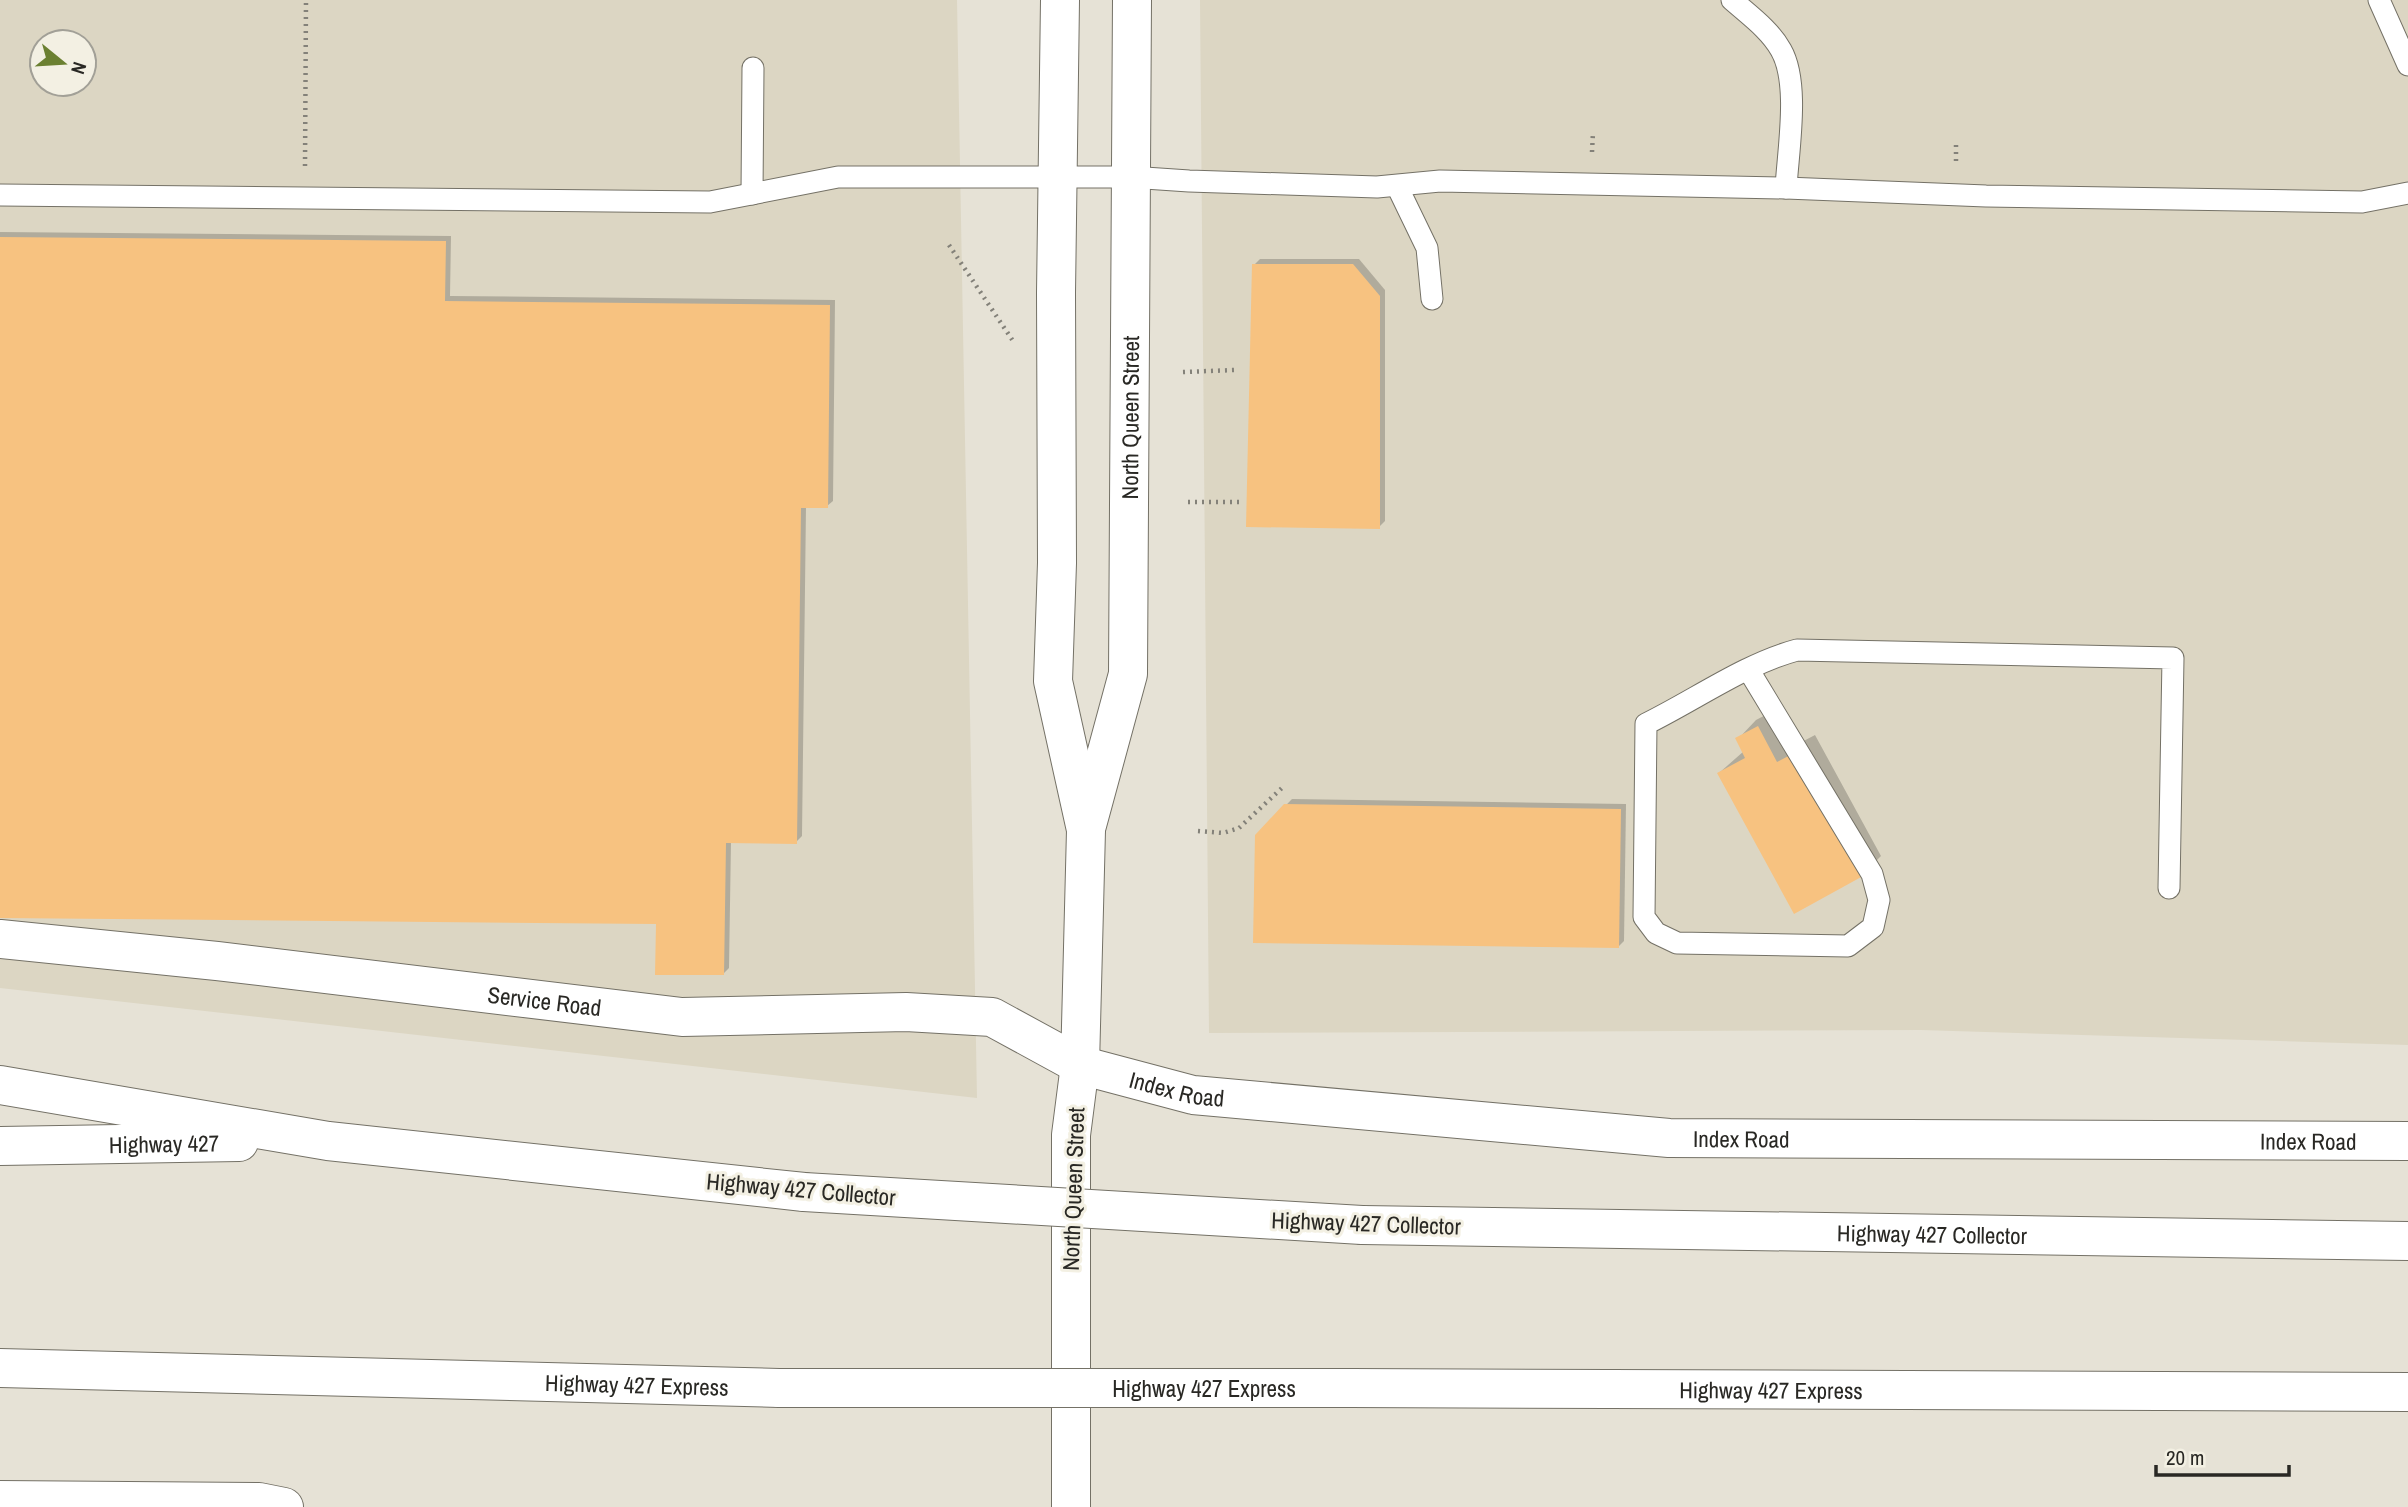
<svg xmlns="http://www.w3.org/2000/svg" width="2408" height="1507" viewBox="0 0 2408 1507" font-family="'Archivo Narrow',sans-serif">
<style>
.built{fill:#dcd6c3;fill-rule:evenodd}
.shadow{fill:#0003}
.building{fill:#f7c280}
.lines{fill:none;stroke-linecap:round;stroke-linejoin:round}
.lane-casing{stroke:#747166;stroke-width:23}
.street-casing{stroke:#747166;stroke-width:40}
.secondary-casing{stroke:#747166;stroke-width:40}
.highway-casing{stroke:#747166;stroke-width:40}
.path{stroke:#838179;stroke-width:4.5;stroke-dasharray:2 5;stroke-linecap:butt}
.lane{stroke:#fff;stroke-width:21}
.street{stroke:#fff;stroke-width:38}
.secondary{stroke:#fff;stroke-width:38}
.highway{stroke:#fff;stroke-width:38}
.highway-bridge-casing{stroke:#747166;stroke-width:40;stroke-linecap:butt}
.highway-bridge{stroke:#fff;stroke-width:38}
.labels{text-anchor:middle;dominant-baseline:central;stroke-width:6;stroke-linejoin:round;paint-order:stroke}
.street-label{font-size:23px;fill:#292824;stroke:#f3f0e3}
</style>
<rect width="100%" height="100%" fill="#e6e2d6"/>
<g class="built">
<path d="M0,0h957l20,1098 -977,-110zM42,42h42v42h-42z"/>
<path d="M1200,0h1208v1045l-487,-15 -712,3z"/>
</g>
<g class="shadow">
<path d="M0,232l451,4 -1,60 385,4 -2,201 -6,5h-21l-4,330 -6,6 -65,-1 -2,127 -6,6 -66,-51 -657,-6z"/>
<path d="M1260,259h99l26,31v231l-6,6 -125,-262z"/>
<path d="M1777,709l19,36 19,-10 66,121 -19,19 -143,-102 25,-22 -6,-12 18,-19z"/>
<path d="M1292,799l334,5 -2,137 -6,6 -361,-112z"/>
</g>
<g class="building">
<path d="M0,237l446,4 -1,60 385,4 -2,203h-27l-4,336 -71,-1 -2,132h-69l1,-51 -656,-6z"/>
<path d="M1252,264h101l27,32v233l-134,-2z"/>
<path d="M1758,726l19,36 19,-10 67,124 -69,38 -77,-141 28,-15 -10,-20z"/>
<path d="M1284,804l337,5 -2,139 -366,-5 2,-108z"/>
</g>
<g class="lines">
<g class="lane-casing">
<g id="lane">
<path d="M1732,0c17,15 38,30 49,50 19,33 7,100 5,138"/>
<path d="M2379,0l29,65"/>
<path d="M1397,186l30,62 5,51"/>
<path d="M752,194l1,-126"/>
<path d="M0,195l710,7 128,-25h292l59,4 188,6 63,-6 346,7 200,8 376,6 46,-9"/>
<path d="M1748,669l124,205 7,26 -6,27 -25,19 -171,-3 -21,-10 -12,-16 2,-193c49,-24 99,-60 151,-74l376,8 -4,230"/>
</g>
</g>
<g class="street-casing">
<g id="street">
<path id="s1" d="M0,939l217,22 465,56 224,-5 86,5 88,48 113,30 476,43 739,3"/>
</g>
</g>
<g class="secondary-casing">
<g id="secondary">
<path d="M1060,0l-4,293 1,270 -4,118 33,149 -6,235 -9,70v372"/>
<path id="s2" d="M1087,825l41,-151 4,-674"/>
</g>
</g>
<g class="highway-casing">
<g id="highway">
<path d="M0,1085l328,56 476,51"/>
<path id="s3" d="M0,1146l239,-4"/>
<path id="s4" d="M1362,1225l1046,16"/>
<path id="s5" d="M0,1368l779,20"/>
<path id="s6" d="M1351,1388l1057,4"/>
<path d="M0,1500l259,2 25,5"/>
</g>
</g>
<g class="path">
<path d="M1592,152l1,-20"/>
<path d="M1956,161v-16"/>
<path d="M305,166l1,-166"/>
<path d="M949,245l64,96"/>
<path d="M1183,372l52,-2"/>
<path d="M1188,502h52"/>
<path d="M1198,831l25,2 16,-5 44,-41"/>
</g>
<use href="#lane" class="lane"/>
<use href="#street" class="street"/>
<use href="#secondary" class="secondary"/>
<use href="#highway" class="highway"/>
<g class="highway-bridge-casing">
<g id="highway-bridge">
<path d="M804,1192l558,33"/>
<path id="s7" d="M779,1388h572"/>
</g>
</g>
<use href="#highway-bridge" class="highway-bridge"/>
</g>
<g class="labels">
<g class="street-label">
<text stroke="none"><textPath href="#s2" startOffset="413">North Queen Street</textPath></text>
<text stroke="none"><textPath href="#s1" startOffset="548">Service Road</textPath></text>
<text stroke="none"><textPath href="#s1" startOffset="1197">Index Road</textPath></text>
<text stroke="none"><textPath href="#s1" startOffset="1764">Index Road</textPath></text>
<text stroke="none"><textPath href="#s1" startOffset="2331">Index Road</textPath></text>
<text stroke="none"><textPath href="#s3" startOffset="164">Highway 427</textPath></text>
<text transform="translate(801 1189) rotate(5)">Highway 427 Collector</text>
<text transform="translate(1073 1189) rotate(-88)">North Queen Street</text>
<text transform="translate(1366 1223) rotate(2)">Highway 427 Collector</text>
<text stroke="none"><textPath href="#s4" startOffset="570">Highway 427 Collector</textPath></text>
<text stroke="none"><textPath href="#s5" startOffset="637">Highway 427 Express</textPath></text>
<text stroke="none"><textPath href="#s7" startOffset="425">Highway 427 Express</textPath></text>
<text stroke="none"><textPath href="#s6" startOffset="420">Highway 427 Express</textPath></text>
</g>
</g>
<g transform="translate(63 63) rotate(108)"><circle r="33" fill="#f3f0e3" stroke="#a2a097" stroke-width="2"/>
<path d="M0-5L12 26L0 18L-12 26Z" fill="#6b8031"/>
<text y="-10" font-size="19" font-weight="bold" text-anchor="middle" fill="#292824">N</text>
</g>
<path d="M2156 1465v10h133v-10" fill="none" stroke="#292824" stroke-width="3.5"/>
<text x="2166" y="1465" font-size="21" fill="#292824" stroke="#f3f0e3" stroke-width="5" paint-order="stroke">20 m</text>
</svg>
